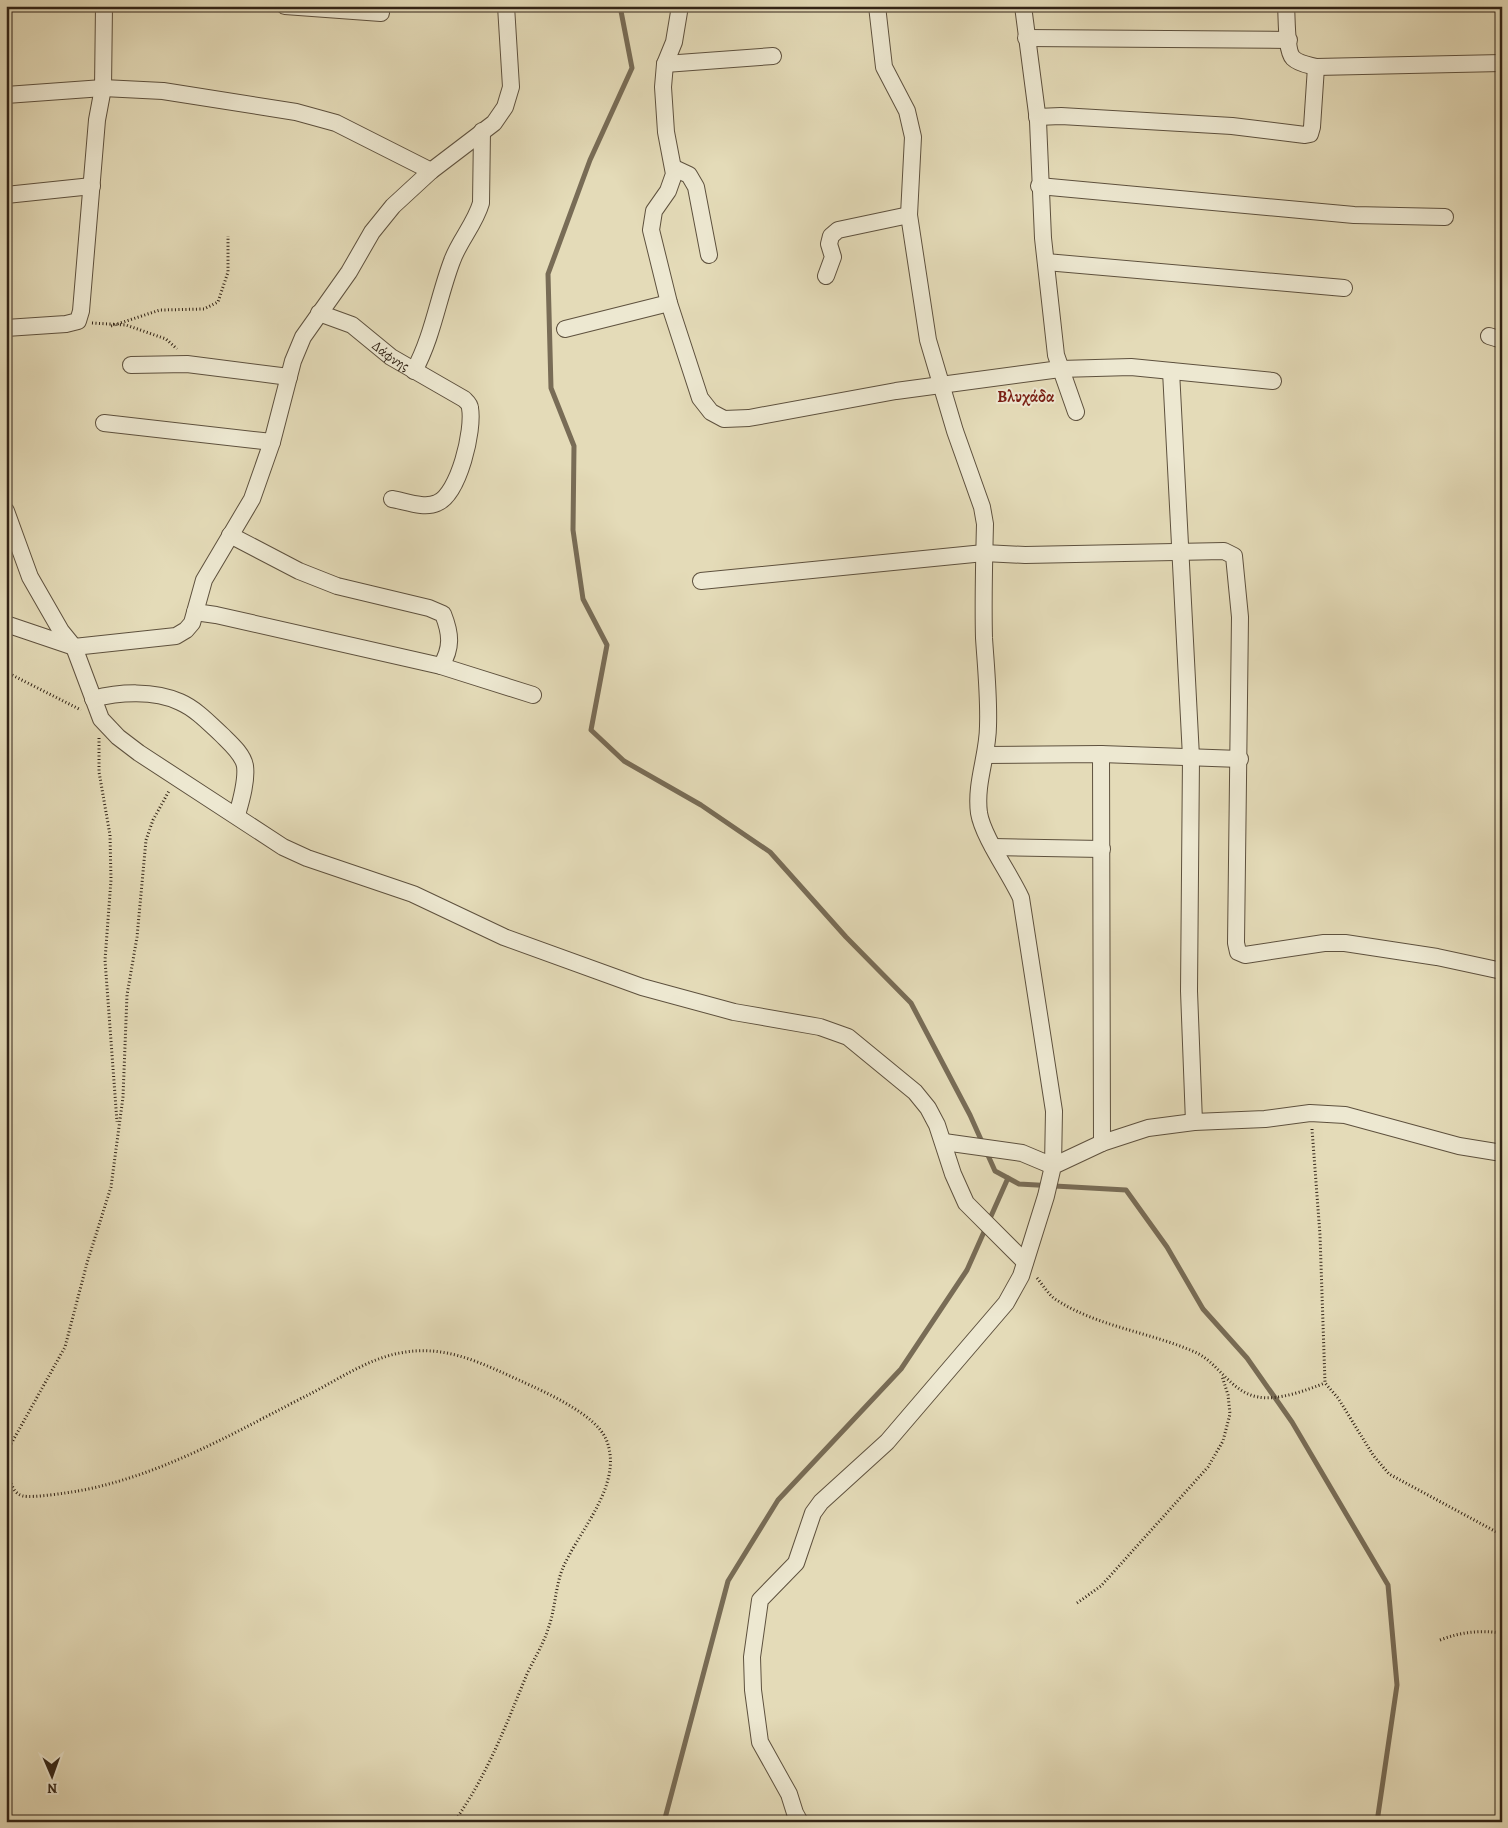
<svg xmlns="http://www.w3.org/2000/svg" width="1508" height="1828" viewBox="0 0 1508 1828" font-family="Alegreya,serif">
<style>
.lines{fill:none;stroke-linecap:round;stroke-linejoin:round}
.stream{stroke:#786c56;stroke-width:5}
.minor-casing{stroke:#5e513e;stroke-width:18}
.path{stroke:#312316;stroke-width:3;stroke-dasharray:1 2.5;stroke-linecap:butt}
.minor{stroke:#ede8d1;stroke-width:16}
.labels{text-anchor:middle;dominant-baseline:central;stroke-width:4;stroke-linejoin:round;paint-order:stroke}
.street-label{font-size:14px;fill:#312316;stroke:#ede8d1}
.quarter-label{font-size:16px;font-weight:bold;fill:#7a1f14;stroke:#ede8d1}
</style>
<rect width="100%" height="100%" fill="#e4dbb8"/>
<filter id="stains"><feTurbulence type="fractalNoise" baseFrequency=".004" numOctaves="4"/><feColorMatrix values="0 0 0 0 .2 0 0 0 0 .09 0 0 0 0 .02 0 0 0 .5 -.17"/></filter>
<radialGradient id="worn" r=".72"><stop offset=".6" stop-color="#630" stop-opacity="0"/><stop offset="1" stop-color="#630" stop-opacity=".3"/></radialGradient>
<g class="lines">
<g class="stream">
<path d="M620,6l12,62 -42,92 -42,114 3,114 23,58 -1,84 10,69 24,46 -16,85 33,31 77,44 69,47 76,85 65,66 59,112 25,56 24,13 107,6 41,57 36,62 44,49 45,64 96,163 9,100 -20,137"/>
<path d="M664,1822l64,-241 50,-81 123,-131 66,-99 41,-92"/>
</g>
<g class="minor-casing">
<g id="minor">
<path d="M285,6l96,7"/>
<path d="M680,6l-6,36 -9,22 -2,23 3,45 8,42 -6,17 -14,20 -3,19 18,73 31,95 11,14 13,7 25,-1 147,-27 164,-22 71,-2 142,14"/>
<path d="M877,6l7,61 23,44 6,26 -4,78 19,125 27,91 27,76 3,17c-1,38 -2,76 -1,114 2,30 5,59 4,88 0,29 -13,57 -9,87 4,24 31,61 42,85l33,213 -1,55 -31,-13 -78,-11"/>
<path d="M1023,6l15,115 5,117 13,117 20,57"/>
<path d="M1286,6c1,12 0,45 7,52 6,6 16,7 23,9l186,-4"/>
<path d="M1026,38l263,2"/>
<path d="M665,64l108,-8"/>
<path d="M6,95l97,-7 60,3 133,21 40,11 95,48"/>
<path d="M1037,117l24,-1 171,10 73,9 5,-1 2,-7 4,-60"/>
<path d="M674,168l15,7 7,12 13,68"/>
<path d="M1039,186l315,29 91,2"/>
<path d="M6,195l86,-9"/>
<path d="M1046,262l298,26"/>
<path d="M826,276l7,-19 -4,-13 2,-8 7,-6 71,-15"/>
<path id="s1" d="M319,313l33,12 39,32 73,42c3,3 6,5 6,9 4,22 -11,86 -33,95 -13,6 -32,-2 -45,-4"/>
<path d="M6,328l60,-4 12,-3 3,-10 16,-191 6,-32 1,-82"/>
<path d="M565,329l104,-26"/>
<path d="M1489,336l13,4"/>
<path d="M131,365l56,-1 102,13"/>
<path d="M414,371c19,-35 24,-73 38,-110 7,-20 23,-37 29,-58l1,-72"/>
<path d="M1171,371l20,386 -2,234 5,131"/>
<path d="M104,423l168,19"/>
<path d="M6,511l24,66 31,54 13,16 27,72 17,18 21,16 144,94 24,11 106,36 91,43 138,50 92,25 86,15 28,10 67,55 13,16 9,17 16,49 13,29 59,59"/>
<path d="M701,581l283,-28 41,2 199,-4 10,5 6,61 -4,326 2,9 7,3 79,-12h21l92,14 65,14"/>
<path d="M195,612l21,3 225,51c11,-18 10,-32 2,-52l-14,-6 -92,-22 -38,-15 -69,-36"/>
<path d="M6,624l68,23 102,-11 10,-6 6,-7 12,-43 48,-81 20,-57 21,-81 10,-24 46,-65 23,-40 21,-26 38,-35 63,-48 11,-16 6,-20 -5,-81"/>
<path d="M441,666l92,29"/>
<path d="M93,699c26,-7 61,-9 87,3 16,7 29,21 42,33 8,8 21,19 23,31 2,15 -4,35 -8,49"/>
<path d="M1101,754l1,389"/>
<path d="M985,755l116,-1 139,5"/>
<path d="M993,847l109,2"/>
<path d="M800,1822l-5,-9 -6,-19 -29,-52 -7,-52 -1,-33 8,-57 36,-37 17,-50 8,-11 66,-60 119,-139 15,-27 25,-80 7,-30 49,-23 46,-15 46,-6 71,-3 45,-6 35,2 114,31 43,7"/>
</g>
</g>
<g class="path">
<path d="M92,323l34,2 40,14 11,10"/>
<path d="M111,326l49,-16 44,-1 14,-7 10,-30v-36"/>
<path d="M6,672l75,38"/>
<path d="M99,738v34l11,63 1,45 -6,80 12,162"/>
<path d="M1312,1129l8,106 5,148 13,15 35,57 16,19 113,61"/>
<path d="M1037,1278c6,7 11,16 18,21 42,28 96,33 142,54 22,11 34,39 61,44 20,4 49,-7 67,-14"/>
<path d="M6,1453l59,-106 22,-84 24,-76 12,-90 4,-102 10,-58 9,-97 7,-20 16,-29"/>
<path d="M6,1463c3,11 4,30 17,33 10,2 43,-3 55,-5 82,-15 154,-57 228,-95 30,-15 61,-37 94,-43 45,-9 81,10 121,28 24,11 74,33 85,58 19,45 -28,92 -44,131 -7,19 -7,41 -14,59 -5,16 -14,30 -21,45 -21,51 -40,102 -73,148"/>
<path d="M1077,1603l24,-17 107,-119 15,-26 7,-27 -2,-19 -6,-19"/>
<path d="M1440,1640c21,-8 39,-10 62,-7"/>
</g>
<use href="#minor" class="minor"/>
</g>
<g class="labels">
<g class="street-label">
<text stroke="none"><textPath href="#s1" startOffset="85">Δάφνης</textPath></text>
</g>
<g class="quarter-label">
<text x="1026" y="397">Βλυχάδα</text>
</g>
</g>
<rect width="1508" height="1828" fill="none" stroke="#e4dbb8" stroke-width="25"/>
<rect x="8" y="8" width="1493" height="1813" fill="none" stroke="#312316" stroke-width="2.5"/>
<rect x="12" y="12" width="1483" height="1803" fill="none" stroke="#312316"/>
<g transform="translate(52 1776) rotate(178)" stroke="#ede8d1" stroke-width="4" paint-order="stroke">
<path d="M0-4L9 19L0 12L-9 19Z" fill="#312316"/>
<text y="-8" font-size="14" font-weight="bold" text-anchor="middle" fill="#312316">N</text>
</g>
<rect width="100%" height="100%" filter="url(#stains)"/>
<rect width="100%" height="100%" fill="url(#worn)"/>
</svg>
